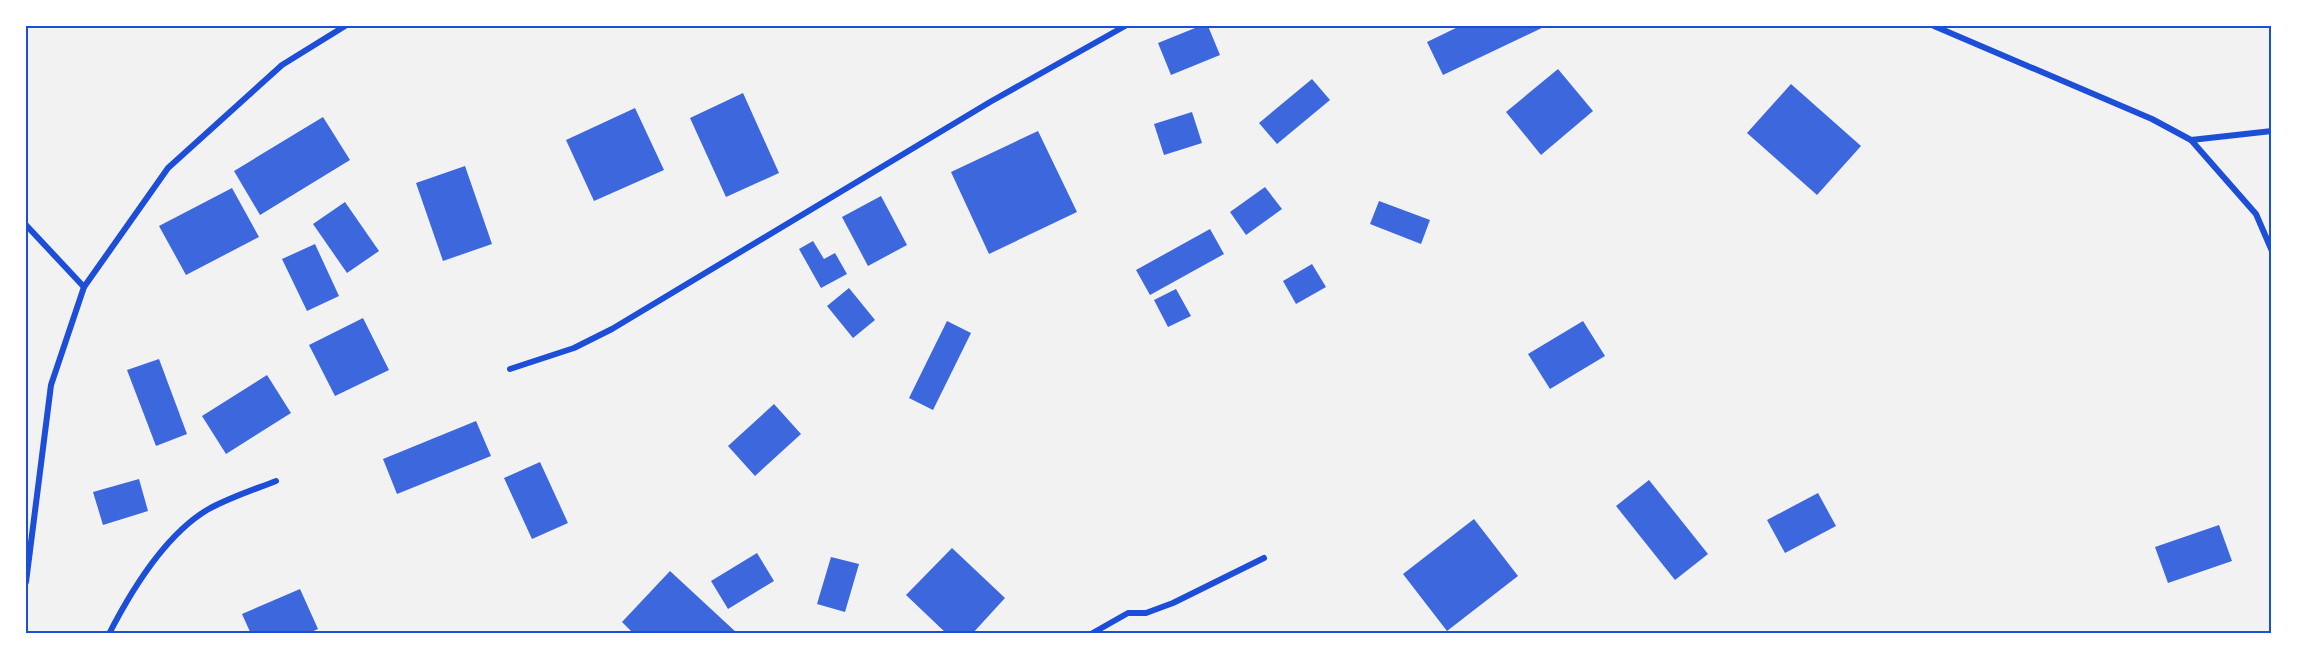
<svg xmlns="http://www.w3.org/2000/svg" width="2297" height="659" viewBox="0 0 2297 659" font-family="'Exo 2',sans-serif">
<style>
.building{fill:#3d67dc}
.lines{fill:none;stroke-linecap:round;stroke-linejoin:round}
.minor{stroke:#1d4ed8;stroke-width:6}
.neatline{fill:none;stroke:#1d4ed8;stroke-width:2}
</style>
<rect width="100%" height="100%" fill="#f2f2f2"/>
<g class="building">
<path d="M1200,26h8l12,29 -49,20 -13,-32z"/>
<path d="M1460,26h86l-103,49 -16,-33z"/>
<path d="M1558,69l35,42 -52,44 -35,-43z"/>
<path d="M1312,79l18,21 -53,44 -18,-21z"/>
<path d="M1791,84l70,62 -44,49 -70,-62z"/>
<path d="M743,93l36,80 -53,24 -36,-79z"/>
<path d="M635,108l29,62 -70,31 -28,-61z"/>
<path d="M1192,112l10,31 -38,12 -10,-31z"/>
<path d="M323,117l27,43 -90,55 -26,-44z"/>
<path d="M1038,131l39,81 -88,42 -38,-82z"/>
<path d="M465,166l27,78 -49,17 -27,-78z"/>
<path d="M1265,187l17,22 -36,26 -16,-23z"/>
<path d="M232,188l27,49 -73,38 -27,-49z"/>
<path d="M881,196l26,49 -39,21 -26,-49z"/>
<path d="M1379,201l51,19 -9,24 -51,-20z"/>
<path d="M345,202l34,49 -32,22 -34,-49z"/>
<path d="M1210,229l14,25 -74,41 -14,-25z"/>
<path d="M813,241l11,18 11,-6 12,21 -26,14 -22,-39z"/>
<path d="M315,244l24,52 -32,15 -25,-52z"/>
<path d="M1312,264l14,23 -30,17 -13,-23z"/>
<path d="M849,288l26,32 -22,18 -26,-32z"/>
<path d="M1176,289l15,27 -23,11 -14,-27z"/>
<path d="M363,318l26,52 -54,26 -26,-51z"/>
<path d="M947,321l24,12 -38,77 -24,-12z"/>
<path d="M1583,321l22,35 -55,33 -22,-35z"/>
<path d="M159,359l28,75 -31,12 -29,-76z"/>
<path d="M267,375l24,38 -65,41 -24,-38z"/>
<path d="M774,404l27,30 -46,42 -27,-30z"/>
<path d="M476,421l15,35 -94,38 -14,-35z"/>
<path d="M540,462l28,61 -36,16 -28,-61z"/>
<path d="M139,479l9,32 -45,14 -10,-33z"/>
<path d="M1649,480l59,74 -33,26 -59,-74z"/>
<path d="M1818,493l18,33 -51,27 -18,-33z"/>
<path d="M1474,519l44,57 -71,55 -44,-57z"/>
<path d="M2219,525l13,36 -64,22 -13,-36z"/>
<path d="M952,548l53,50 -33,36h-25l-41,-39z"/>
<path d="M757,553l17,28 -46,28 -17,-28z"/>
<path d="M831,557l28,7 -14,48 -28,-8z"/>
<path d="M670,571l68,63h-104l-12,-12z"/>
<path d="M300,589l18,40 -11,5h-56l-9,-20z"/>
</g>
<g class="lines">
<g class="minor">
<path d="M1934,26l218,93 39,21 65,74 16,37"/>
<path d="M2191,140l81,-9"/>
<path d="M26,225l58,62"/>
<path d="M510,369l64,-21 38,-19 378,-227 135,-76"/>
<path d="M26,582l25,-197 33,-98 84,-119 114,-103 63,-39"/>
<path d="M109,634c22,-43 55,-98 98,-124 21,-12 46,-20 69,-29"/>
<path d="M1091,634l37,-21h18l27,-10 91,-45"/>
</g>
</g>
<rect width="2297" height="659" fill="none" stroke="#ffffff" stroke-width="54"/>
<rect x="27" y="27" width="2243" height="605" class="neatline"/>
</svg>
